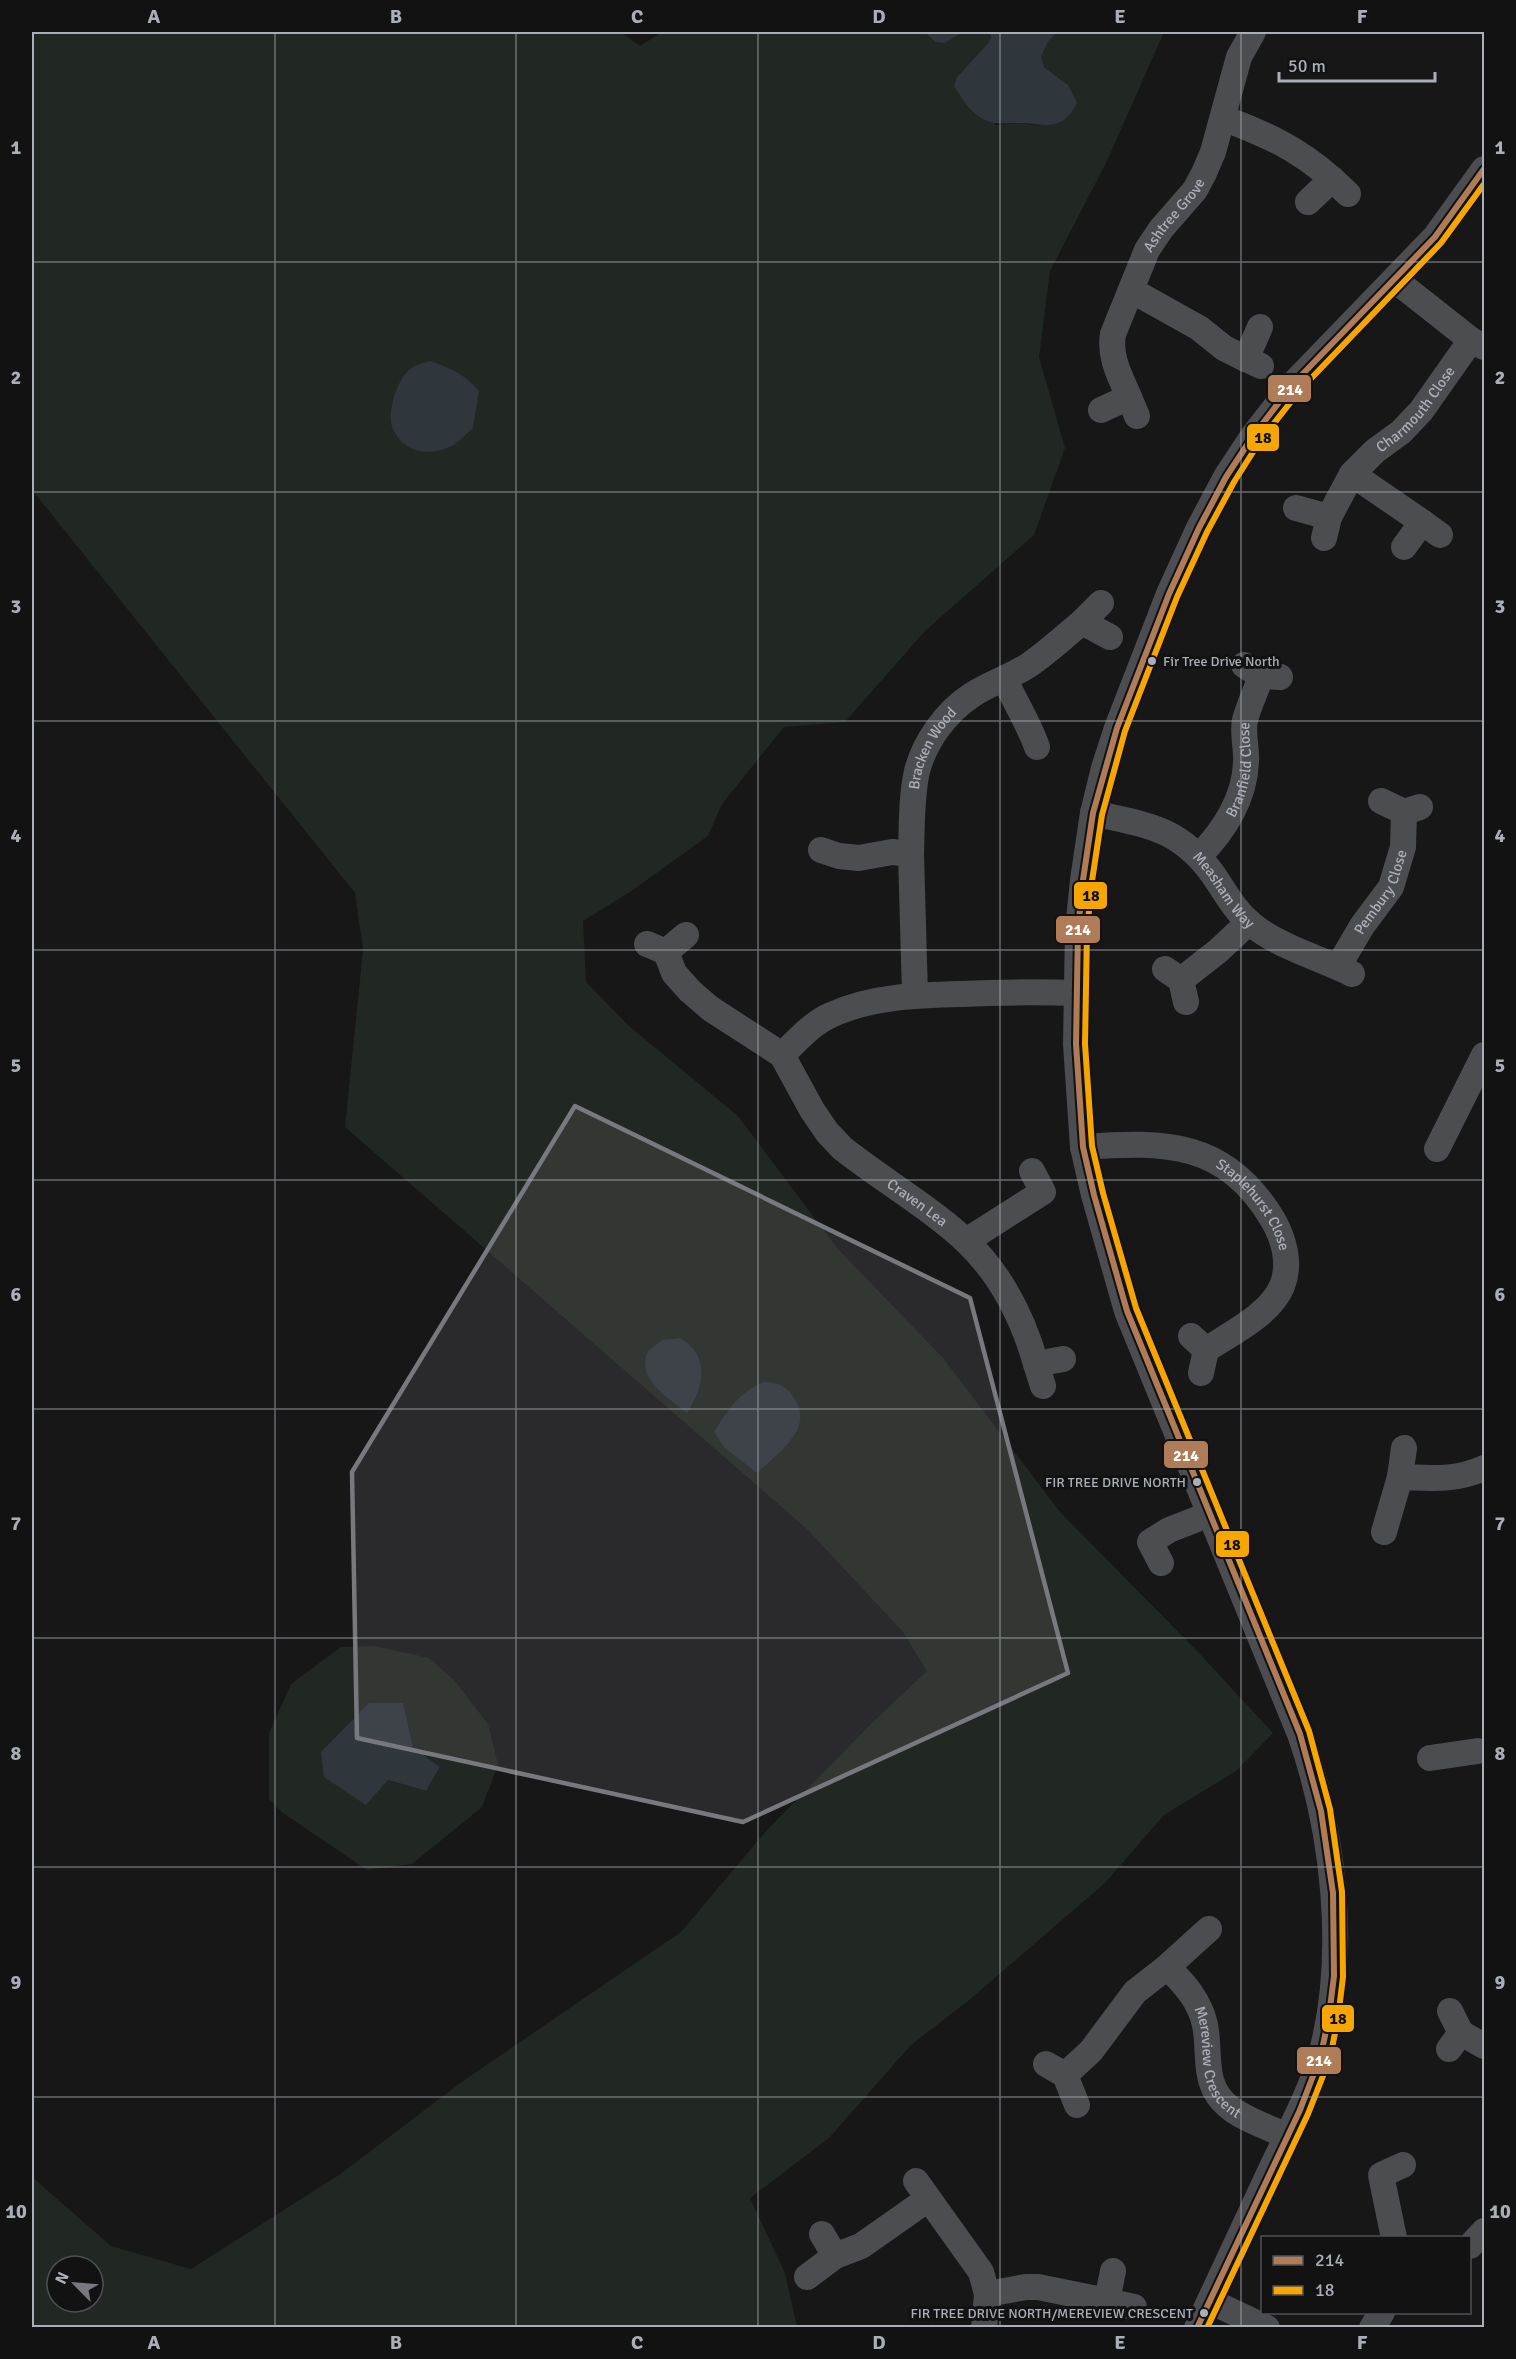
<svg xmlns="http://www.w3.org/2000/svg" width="1516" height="2359" viewBox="0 0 1516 2359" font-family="Signika,sans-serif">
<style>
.green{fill:#212722;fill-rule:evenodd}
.water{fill:#2f363c}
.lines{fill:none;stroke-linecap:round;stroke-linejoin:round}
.minor{stroke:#4c4d50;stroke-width:26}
.bus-1-casing{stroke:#121213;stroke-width:10}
.bus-2-casing{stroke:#121213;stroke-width:10}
.bus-1{stroke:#b07c57;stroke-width:6}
.bus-2{stroke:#f7a600;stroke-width:6}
.marked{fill:#77797f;fill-opacity:0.2;stroke:#77797f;stroke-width:4.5;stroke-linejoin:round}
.grid{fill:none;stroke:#aaaeb7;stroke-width:1.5;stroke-opacity:0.55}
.bus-dot{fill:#aaaeb7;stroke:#121213;stroke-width:2}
.labels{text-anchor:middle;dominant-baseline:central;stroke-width:6;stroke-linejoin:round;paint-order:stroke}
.bus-label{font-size:14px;fill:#aaaeb7;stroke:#121213;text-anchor:end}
.street-label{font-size:15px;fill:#aaaeb7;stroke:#121213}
.line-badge{stroke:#121213;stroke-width:2}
.badge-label{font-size:16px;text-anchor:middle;font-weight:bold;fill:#fff}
.pale-badge-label{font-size:16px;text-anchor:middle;font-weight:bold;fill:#111}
.neatline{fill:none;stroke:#aaaeb7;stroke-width:2}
.grid-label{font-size:20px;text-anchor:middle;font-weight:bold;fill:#aaaeb7}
</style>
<rect width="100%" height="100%" fill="#171718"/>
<g class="green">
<path d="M32,32h588l20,14 22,-14h263l10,10 10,1 18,-11h24l4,5 -2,5 -32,35 39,48 26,-2 17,3 29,-41 -24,-18 -3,-10 7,-15 9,-10h107l-57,129 -57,110 -11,86 26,91 -31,87 -109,96 -80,91 -61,5 -62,77 -14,32 -78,56 -47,29 3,61 43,44 109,90 100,133 105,109 117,154 140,142 73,79 -37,38 -72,44 -59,68 -137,118 -57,44 -82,93 -79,60 35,75 12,54h-765v-150l79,69 80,23 148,-94 124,-94 218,-149 85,-101 106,-108 55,-52 -24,-39 -96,-103 -462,-402 18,-177 -8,-57 -323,-403zM57,2266h36v36h-36z"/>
<path d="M375,1646l54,12 25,22 34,44 10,41 -16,42 -70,57 -45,6 -84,-57 -14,-14v-66l22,-49 50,-37zM408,1729l5,18 27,20 -14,24 -38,-11z"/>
</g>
<g class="water">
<path d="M925,32h38l-18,11 -10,-1z"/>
<path d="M987,32h70l-9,10 -7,15 3,10 24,18 9,18c-14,28 -30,22 -55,20 -16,0 -27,3 -41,-5 -12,-7 -19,-20 -27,-32l3,-9 32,-35 2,-6z"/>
<path d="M430,361c20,7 35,13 49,30l-6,37c-7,6 -14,14 -21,18 -22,11 -49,7 -59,-17 -7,-15 4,-49 16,-59 5,-5 14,-7 21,-9z"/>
<path d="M680,1338c31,18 24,49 7,75 -18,-15 -52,-34 -39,-62l14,-11z"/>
<path d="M764,1382c11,0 22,3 28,13 2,4 6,9 7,13 9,26 -27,50 -42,65l-33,-26 -10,-15c13,-21 26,-41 50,-50z"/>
<path d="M369,1703h34l10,44 27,20 -14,24 -38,-11 -22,25 -42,-28 -3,-25z"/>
</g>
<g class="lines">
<g class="minor">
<path d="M1223,118c44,17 73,29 109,61"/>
<path d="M1308,202l24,-23 16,15"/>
<path d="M1395,280l76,60 13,7"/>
<path d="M1131,290l68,38 25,20 22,11"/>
<path d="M1260,327l-14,32 15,7"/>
<path id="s1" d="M1129,397c-9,-21 -20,-40 -16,-63l34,-84 14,-21 34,-39 9,-17 9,-21 26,-95 14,-25"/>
<path d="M1101,410l28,-13 8,19"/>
<path d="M1352,474l70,48"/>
<path d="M1296,508l33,9 -5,21"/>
<path id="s2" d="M1329,517l23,-43 23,-23 26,-19 20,-21 50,-71"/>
<path d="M1404,547l18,-25 18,13"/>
<path d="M1101,603l-19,19 28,15"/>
<path d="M1244,665l17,11 19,1"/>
<path d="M1005,680c10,22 24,44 32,67"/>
<path d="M1381,801l23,11"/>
<path id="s3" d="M1093,813c53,12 85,14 119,60 12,17 22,37 39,51 30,24 67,33 101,50"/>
<path id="s4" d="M821,850l18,6 20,2 33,-6 19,2c1,-27 0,-56 6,-83 8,-30 29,-59 55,-76 18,-12 39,-18 57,-30 19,-13 36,-29 53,-43"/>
<path d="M911,854l4,141"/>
<path id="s5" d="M1199,856c25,-25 46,-58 47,-94 1,-14 -4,-28 -1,-42 4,-15 11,-29 16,-44"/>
<path d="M647,944l19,8 20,-17"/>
<path id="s6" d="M666,952l8,21 16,18 21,18 71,46 30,55 15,22 15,16c39,31 89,60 125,94 34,33 56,76 69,122"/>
<path id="s7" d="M1338,967l24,-41 29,-39 12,-40 1,-35 16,-5"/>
<path d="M1165,969l16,11 5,22"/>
<path d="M1181,980l37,-29 31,-29"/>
<path d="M782,1055c15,-14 30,-32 49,-40 41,-19 88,-20 131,-21 38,-2 77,-2 115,-1"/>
<path id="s8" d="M1083,1147c83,-6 143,-6 190,73 11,19 18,44 9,66 -12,29 -51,47 -76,64"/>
<path d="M1437,1149l47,-94"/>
<path d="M966,1241l77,-49 -11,-21"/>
<path d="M1191,1336l15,14 -5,23"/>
<path d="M1043,1386l-7,-22 27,-5"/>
<path d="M1400,1477c32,1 55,4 84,-9"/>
<path d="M1384,1532l16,-55 4,-29"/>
<path d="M1161,1563l-11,-21 19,-12 41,-16"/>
<path d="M1430,1758l48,-7"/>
<path d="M1167,1967l42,-38"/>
<path d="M1461,2033l23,13"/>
<path d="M1449,2049l12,-16 -11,-22"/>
<path d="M1046,2064l19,11 12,30"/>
<path id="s9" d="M1065,2075l26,-24 44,-59 32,-25c17,16 33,34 38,58 6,29 -4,60 24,82 16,13 39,20 58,29"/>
<path d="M916,2181l65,91 6,22 -3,34"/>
<path d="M1394,2238l-13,-63 22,-10"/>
<path d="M1470,2246l14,-15"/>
<path d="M835,2256l26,-10 67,-47"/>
<path d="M1113,2271l-6,30 27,6"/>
<path d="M807,2277l28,-21 -13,-22"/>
<path d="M987,2294l39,-7h12l69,14"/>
<path d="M1210,2301l57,27"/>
<path d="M1197,2328c26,-55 51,-110 77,-165 17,-35 36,-70 47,-108 27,-100 13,-224 -21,-321l-173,-423 -33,-116 -11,-48 -7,-103 2,-115 5,-49 10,-67 11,-45 13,-40 52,-134 30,-66 27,-51 27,-41 41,-53 141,-146 49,-68"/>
<path d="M1372,2328l10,-16"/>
</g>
<g class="bus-1-casing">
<path id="bus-1" d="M1197,2328l103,-218 21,-55 8,-39 5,-40 -1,-83 -12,-82 -21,-77 -173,-423 -33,-116 -11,-48 -7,-103 2,-115 5,-49 10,-67 24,-85 52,-134 30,-66 27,-51 27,-41 41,-53 141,-146 49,-68"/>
</g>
<g class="bus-2-casing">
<path id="bus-2" d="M1207,2328l101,-214 22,-56 8,-40 5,-41 -1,-85 -12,-83 -21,-78 -173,-423 -33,-115 -11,-47 -7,-102 2,-114 5,-49 10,-66 23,-84 52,-134 30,-65 27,-50 26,-41 41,-52 140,-146 43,-59"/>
</g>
<use href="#bus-1" class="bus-1"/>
<use href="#bus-2" class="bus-2"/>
</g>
<path class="marked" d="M575,1106l395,192 98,375 -325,149 -386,-84 -5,-266z"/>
<path class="grid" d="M275,32v2296M516,32v2296M758,32v2296M1000,32v2296M1241,32v2296M32,262h1452M32,492h1452M32,721h1452M32,950h1452M32,1180h1452M32,1409h1452M32,1638h1452M32,1867h1452M32,2097h1452"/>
<g class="bus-dot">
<circle cx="1152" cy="661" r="5"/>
<circle cx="1197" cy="1482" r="5"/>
<circle cx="1204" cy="2313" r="5"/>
</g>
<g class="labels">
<g class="bus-label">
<text x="1163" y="661" text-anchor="start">Fir Tree Drive North</text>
<text x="1186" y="1482">FIR TREE DRIVE NORTH</text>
<text x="1193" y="2313">FIR TREE DRIVE NORTH/MEREVIEW CRESCENT</text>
</g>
<g class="street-label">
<text stroke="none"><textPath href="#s1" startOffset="201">Ashtree Grove</textPath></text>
<text stroke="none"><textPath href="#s2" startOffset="140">Charmouth Close</textPath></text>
<text stroke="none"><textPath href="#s4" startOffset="202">Bracken Wood</textPath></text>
<text stroke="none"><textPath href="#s5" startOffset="99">Branfield Close</textPath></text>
<text stroke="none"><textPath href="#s3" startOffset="158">Measham Way</textPath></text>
<text stroke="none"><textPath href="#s7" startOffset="87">Pembury Close</textPath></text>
<text stroke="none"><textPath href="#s6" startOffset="363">Craven Lea</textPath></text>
<text stroke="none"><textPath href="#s8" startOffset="194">Staplehurst Close</textPath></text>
<text stroke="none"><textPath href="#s9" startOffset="261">Mereview Crescent</textPath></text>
</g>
</g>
<g class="line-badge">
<rect x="1267" y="374" width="45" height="29" rx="6" fill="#b07c57"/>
<rect x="1246" y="423" width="34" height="29" rx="6" fill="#f7a600"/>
<rect x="1073" y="881" width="35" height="29" rx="6" fill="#f7a600"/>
<rect x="1055" y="915" width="46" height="29" rx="6" fill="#b07c57"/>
<rect x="1163" y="1440" width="46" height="29" rx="6" fill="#b07c57"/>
<rect x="1215" y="1530" width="35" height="28" rx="6" fill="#f7a600"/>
<rect x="1321" y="2004" width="34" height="29" rx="6" fill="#f7a600"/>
<rect x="1296" y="2046" width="46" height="29" rx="6" fill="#b07c57"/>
</g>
<g class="badge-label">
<text x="1290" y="395">214</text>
<text x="1078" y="935">214</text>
<text x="1186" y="1461">214</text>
<text x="1319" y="2066">214</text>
</g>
<g class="pale-badge-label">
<text x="1263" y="443">18</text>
<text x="1091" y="901">18</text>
<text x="1232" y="1550">18</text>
<text x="1338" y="2024">18</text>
</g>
<rect width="1516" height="2359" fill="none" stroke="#121213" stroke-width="66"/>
<rect x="1261" y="2236" width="210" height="78" fill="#121213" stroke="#4f5055" stroke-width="1.5"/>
<rect x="1273" y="2256" width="30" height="9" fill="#b07c57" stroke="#4f5055" stroke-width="1.5"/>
<text x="1315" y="2266" font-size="18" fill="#aaaeb7">214</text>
<rect x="1273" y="2286" width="30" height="9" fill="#f7a600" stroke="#4f5055" stroke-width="1.5"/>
<text x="1315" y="2296" font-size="18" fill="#aaaeb7">18</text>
<g transform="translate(75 2284) rotate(295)"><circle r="28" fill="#121213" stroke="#4f5055" stroke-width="1.5"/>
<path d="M0-4.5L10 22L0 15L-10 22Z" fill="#77797f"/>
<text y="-9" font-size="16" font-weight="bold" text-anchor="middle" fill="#aaaeb7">N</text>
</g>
<path d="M1279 72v9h156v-9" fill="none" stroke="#aaaeb7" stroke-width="3"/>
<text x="1288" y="72" font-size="18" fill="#aaaeb7" stroke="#121213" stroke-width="4.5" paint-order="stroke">50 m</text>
<rect x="33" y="33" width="1450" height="2293" class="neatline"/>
<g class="grid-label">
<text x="154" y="23">A</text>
<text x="396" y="23">B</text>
<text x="637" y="23">C</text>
<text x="879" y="23">D</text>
<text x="1120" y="23">E</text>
<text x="1362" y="23">F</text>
<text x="16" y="154">1</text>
<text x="1500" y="154">1</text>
<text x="16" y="384">2</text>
<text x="1500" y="384">2</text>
<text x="16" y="613">3</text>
<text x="1500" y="613">3</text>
<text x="16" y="842">4</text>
<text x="1500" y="842">4</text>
<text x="16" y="1072">5</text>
<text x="1500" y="1072">5</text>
<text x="16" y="1301">6</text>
<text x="1500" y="1301">6</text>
<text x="16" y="1530">7</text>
<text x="1500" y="1530">7</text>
<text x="16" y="1760">8</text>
<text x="1500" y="1760">8</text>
<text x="16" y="1989">9</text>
<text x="1500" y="1989">9</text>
<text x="16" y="2218">10</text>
<text x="1500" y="2218">10</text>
<text x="154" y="2349">A</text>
<text x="396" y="2349">B</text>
<text x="637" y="2349">C</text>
<text x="879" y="2349">D</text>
<text x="1120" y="2349">E</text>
<text x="1362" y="2349">F</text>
</g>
</svg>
